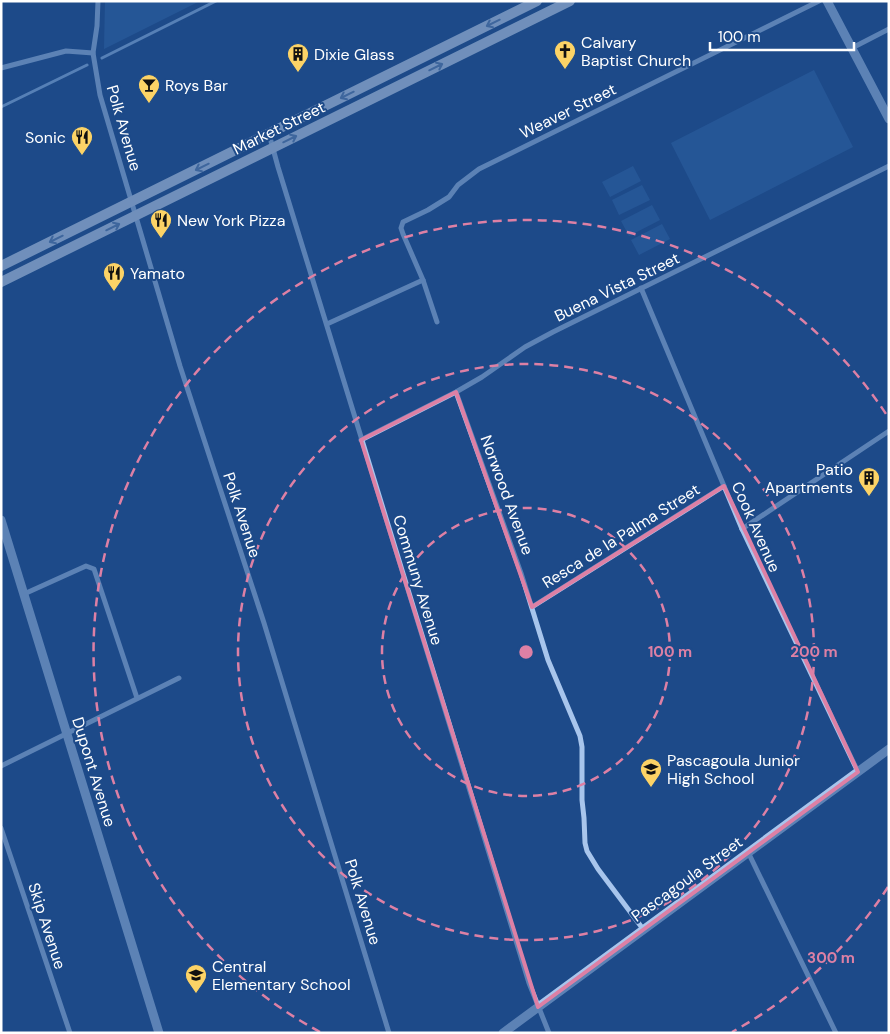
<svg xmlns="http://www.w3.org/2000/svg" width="890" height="1034" viewBox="0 0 890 1034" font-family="'DM Sans',sans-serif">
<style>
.green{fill:#3064a7}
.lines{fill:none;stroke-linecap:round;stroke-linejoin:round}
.stream{stroke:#9bc0ee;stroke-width:3}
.minor{stroke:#a8c5ec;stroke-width:5}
.tertiary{stroke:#a8c5ec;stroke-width:9}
.secondary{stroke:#d4e3f9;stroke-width:10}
.oneway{stroke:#6687b6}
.marked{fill:none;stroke:#dd80a5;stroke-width:4;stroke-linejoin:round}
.ring{fill:none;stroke:#dd80a5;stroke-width:2.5;stroke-dasharray:9 6}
.labels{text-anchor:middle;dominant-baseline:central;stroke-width:4;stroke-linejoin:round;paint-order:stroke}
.poi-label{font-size:16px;fill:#fff;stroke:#1d4a89;text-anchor:start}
.street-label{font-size:16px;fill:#fff;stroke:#1d4a89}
.centre{fill:#dd80a5;stroke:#1d4a89;stroke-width:2.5}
.ring-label{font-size:15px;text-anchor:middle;font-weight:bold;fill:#dd80a5;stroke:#1d4a89;stroke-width:4;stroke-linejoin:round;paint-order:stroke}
</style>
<rect width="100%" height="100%" fill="#1d4a89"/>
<g class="green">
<path d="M105,1h95l-96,48z"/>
<path d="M814,70l39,77 -143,73 -39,-77z"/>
<path d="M633,166l8,15 -31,16 -8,-15z"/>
<path d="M642,185l8,15 -31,15 -7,-15z"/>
<path d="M652,205l8,15 -31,16 -8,-15z"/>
<path d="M662,224l8,15 -31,16 -8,-15z"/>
</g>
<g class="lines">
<g class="stream">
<path d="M102,58l114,-57"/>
<path d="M1,107l86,-42"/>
</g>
<g class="minor">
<path d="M98,1l-1,25 -4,27 7,42 80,271 84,257 125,410"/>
<path d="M852,48l37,-19"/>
<path d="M1,68l65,-17 27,2"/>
<path d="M269,134l9,33 251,816 20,50"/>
<path d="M641,288l101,241 116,243"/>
<path d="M437,322l-14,-42 -20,-46 -2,-6 2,-6 25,-12 21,-13 9,-12 21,-16 340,-168"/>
<path d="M327,324l96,-44"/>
<path d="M456,392l65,181 27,87 32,76 2,11v53l2,18 1,25 2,8 11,18 45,60"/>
<path d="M361,440l95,-48 26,-15 43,-30 28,-15 336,-166"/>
<path d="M742,529l147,-98"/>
<path d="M24,594l62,-28 8,3 43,129"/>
<path d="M532,607l192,-121"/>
<path d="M1,766l178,-88"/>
<path d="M1,828l69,205"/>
<path d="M748,852l88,181"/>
</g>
<g class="tertiary">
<path d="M827,1l62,118"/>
<path d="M1,520l158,513"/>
<path d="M503,1033l386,-284"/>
</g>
<g class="secondary">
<path d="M1,266l536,-265"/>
<path d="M1,282l569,-281"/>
</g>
</g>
<defs><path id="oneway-shaft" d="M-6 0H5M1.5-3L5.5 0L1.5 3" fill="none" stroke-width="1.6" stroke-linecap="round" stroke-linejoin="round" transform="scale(1.25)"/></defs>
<g class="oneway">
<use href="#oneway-shaft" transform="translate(493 23) rotate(154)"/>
<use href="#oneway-shaft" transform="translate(436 67) rotate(-26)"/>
<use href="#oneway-shaft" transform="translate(347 95) rotate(154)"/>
<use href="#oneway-shaft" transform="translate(290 139) rotate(-26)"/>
<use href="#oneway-shaft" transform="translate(202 167) rotate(154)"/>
<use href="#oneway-shaft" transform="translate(113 227) rotate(-26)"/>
<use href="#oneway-shaft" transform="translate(56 239) rotate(154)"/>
</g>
<path d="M0 0H890V1034H0ZM456,392l76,215 192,-121 134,286 -320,235 -177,-567z" fill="#1d4a89" fill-opacity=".55" fill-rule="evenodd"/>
<path class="marked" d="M456,392l76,215 192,-121 134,286 -320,235 -177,-567z"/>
<g class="ring">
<circle cx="526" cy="652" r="144"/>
<circle cx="526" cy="652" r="288"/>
<path d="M888 887A432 432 0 0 1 732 1032M320 1032A432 432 0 1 1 888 417"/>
</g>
<defs>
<g id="church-pin" transform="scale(1.125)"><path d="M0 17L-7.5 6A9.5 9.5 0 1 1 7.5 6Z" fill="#fcd366" stroke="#1d4a89"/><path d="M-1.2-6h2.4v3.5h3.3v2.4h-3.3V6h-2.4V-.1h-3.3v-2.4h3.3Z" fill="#111"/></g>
<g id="building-pin" transform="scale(1.125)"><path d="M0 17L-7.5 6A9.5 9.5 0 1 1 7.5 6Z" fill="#fcd366" stroke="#1d4a89"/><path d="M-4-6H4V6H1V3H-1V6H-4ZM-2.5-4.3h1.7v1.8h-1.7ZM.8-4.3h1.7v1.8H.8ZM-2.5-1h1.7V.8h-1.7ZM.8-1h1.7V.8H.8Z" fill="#111"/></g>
<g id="bar-pin" transform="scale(1.125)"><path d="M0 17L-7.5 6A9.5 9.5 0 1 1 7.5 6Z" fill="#fcd366" stroke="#1d4a89"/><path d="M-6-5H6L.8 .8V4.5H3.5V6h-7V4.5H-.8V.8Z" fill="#111"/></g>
<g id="restaurant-pin" transform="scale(1.125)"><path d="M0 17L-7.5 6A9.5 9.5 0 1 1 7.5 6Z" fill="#fcd366" stroke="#1d4a89"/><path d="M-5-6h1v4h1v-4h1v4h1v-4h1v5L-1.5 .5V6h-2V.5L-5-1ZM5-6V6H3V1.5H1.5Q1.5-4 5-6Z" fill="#111"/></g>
<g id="school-pin" transform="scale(1.125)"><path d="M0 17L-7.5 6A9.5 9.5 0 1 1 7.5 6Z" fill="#fcd366" stroke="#1d4a89"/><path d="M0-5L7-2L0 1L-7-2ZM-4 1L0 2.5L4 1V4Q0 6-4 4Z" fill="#111"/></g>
</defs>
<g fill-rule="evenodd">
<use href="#church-pin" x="565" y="51"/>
<use href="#building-pin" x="298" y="54"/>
<use href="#bar-pin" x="149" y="85"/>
<use href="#restaurant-pin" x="82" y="137"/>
<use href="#restaurant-pin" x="161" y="220"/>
<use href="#restaurant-pin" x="114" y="273"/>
<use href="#building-pin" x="869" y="478"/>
<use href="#school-pin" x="651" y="769"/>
<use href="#school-pin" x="196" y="975"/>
</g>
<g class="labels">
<g class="poi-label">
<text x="581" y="42">Calvary<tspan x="581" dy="18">Baptist Church</tspan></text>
<text x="314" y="54">Dixie Glass</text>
<text x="165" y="85">Roys Bar</text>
<text x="66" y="137" text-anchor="end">Sonic</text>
<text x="177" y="220">New York Pizza</text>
<text x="130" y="273">Yamato</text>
<text x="853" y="469" text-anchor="end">Patio<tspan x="853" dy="18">Apartments</tspan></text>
<text x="667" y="760">Pascagoula Junior<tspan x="667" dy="18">High School</tspan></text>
<text x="212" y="966">Central<tspan x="212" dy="18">Elementary School</tspan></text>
</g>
<g class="street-label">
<text transform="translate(568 111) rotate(-26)">Weaver Street</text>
<text transform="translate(124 128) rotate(74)">Polk Avenue</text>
<text transform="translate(279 128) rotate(-26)">Market Street</text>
<text transform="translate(617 287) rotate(-26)">Buena Vista Street</text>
<text transform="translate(507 495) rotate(70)">Norwood Avenue</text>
<text transform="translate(242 515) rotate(72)">Polk Avenue</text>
<text transform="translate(756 527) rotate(66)">Cook Avenue</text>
<text transform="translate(621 536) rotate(-32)">Resca de la Palma Street</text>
<text transform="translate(418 580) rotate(73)">Communy Avenue</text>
<text transform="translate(94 772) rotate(73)">Dupont Avenue</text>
<text transform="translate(687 879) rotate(-36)">Pascagoula Street</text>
<text transform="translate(363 902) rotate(73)">Polk Avenue</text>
<text transform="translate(47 926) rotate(72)">Skip Avenue</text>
</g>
</g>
<circle cx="526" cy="652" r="8" class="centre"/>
<g class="ring-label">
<text x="670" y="657">100 m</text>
<text x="814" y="657">200 m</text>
<text x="831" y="963">300 m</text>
</g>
<rect width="890" height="1034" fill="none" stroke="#ffffff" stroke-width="5"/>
<path d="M710 42v8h144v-8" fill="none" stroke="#ffffff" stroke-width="2.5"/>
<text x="718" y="42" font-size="15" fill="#ffffff" stroke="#1d4a89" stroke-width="4" paint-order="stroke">100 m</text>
</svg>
